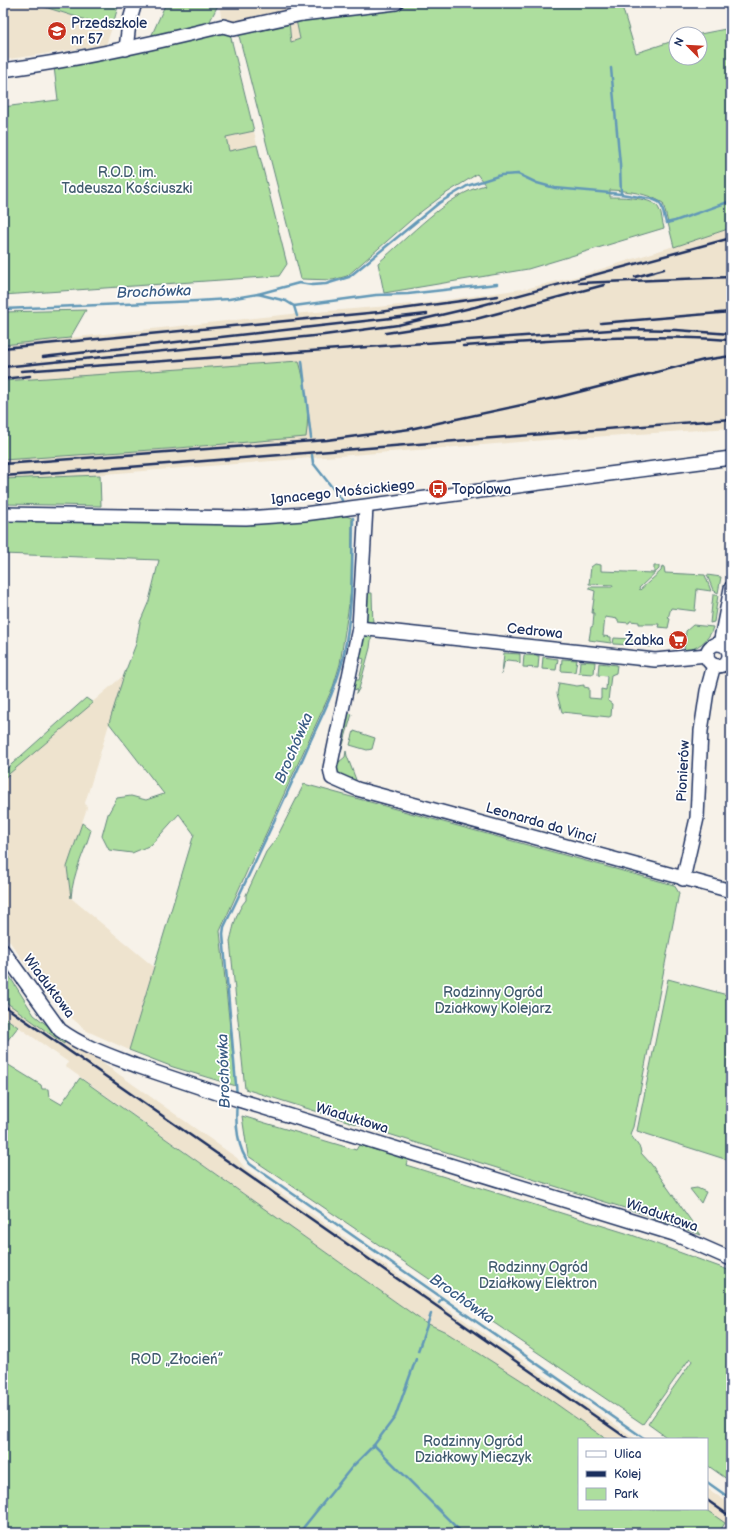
<svg xmlns="http://www.w3.org/2000/svg" width="734" height="1536" viewBox="0 0 734 1536" font-family="'Balsamiq Sans',sans-serif">
<style>
.built{fill:#eee3ce}
.green{fill:#adde9e;stroke:#64867e}
.lines{fill:none;stroke-linecap:round;stroke-linejoin:round}
.stream{stroke:#6298b7;stroke-width:2.5}
.minor-casing{stroke:#1b2f5e;stroke-width:16}
.minor{stroke:#fff;stroke-width:13}
.rail{stroke:#1b2f5e;stroke-width:2.5}
.labels{text-anchor:middle;dominant-baseline:central;stroke-width:3.5;stroke-linejoin:round;paint-order:stroke}
.poi-label{font-size:14px;fill:#1b2f5e;stroke:#fff;text-anchor:start}
.park-label{font-size:14px;fill:#405b6e;stroke:#fff}
.street-label{font-size:14px;fill:#1b2f5e;stroke:#fff}
.water-label{font-size:15px;font-style:italic;fill:#395b83;stroke:#fff}
</style>
<rect width="100%" height="100%" fill="#f7f2e9"/>
<filter id="ink" filterUnits="userSpaceOnUse"><feTurbulence type="fractalNoise" baseFrequency=".025" numOctaves="2"/><feDisplacementMap in="SourceGraphic" scale="8" xChannelSelector="R" yChannelSelector="G"/><feConvolveMatrix kernelMatrix="1 2 1 2 8 2 1 2 1" color-interpolation-filters="sRGB"/></filter>
<g filter="url(#ink)">
<g class="built">
<path d="M3,3h29l80,25 -6,17 -103,15z"/>
<path d="M224,3h63l5,5 -56,16 -14,-4 -3,-14z"/>
<path d="M296,20l4,20 -9,2 -2,-21z"/>
<path d="M254,131l3,14 -28,6 -3,-14z"/>
<path d="M731,228v200l-185,12 -468,36 -75,4v-135l289,-31 133,-11 104,-15 50,-12z"/>
<path d="M124,675l-39,128 2,5 -20,59 4,31 83,69 -25,83 -42,-19 -26,-22 -28,-34 -30,-43v-153z"/>
<path d="M3,1000l61,44 2,-3 27,15 144,102 8,10 391,271h-30l-71,-50 -91,-58 -20,-9 -358,-255 2,-5 -65,-46z"/>
<path d="M707,1488l24,17v23l-26,-19h2z"/>
</g>
<g class="green">
<path d="M32,3h87l-7,25z"/>
<path d="M166,3h58l-7,4 -9,18 -58,14z"/>
<path d="M412,3h209l15,50 40,-13v18h24v-24l31,-6v200l-57,19 -11,-44c-16,-10 -34,-12 -53,-13v7c12,0 44,0 49,12 3,5 3,13 5,19l-136,41 -144,24 -6,-30c31,-26 68,-68 107,-78l-8,-11 -35,22 -24,18 -71,62 -14,4 -32,-1 -63,-247 51,-11 2,21 9,-3 -4,-19 81,-10z"/>
<path d="M225,30l5,4 24,97 -28,6 3,14 28,-6 30,119 -8,12 -276,19v-188l55,-7 -4,-33z"/>
<path d="M86,310l-16,28 -67,7v-33z"/>
<path d="M299,361c7,25 11,51 7,76l-139,12 -164,11v-79z"/>
<path d="M100,475l1,31 -98,-2v-25z"/>
<path d="M346,516l6,2 -1,73 -11,73 -7,23 -75,164h-2l-36,80 16,155 -63,-19 -44,-17 65,-216 -15,-20 -28,31 -19,8 -23,-3 -7,-14 6,-22 9,-16 14,-2 15,4 18,-6 -55,-71 15,-48 12,-31 4,-22 9,-21 10,-41 -156,-6v-34l242,4z"/>
<path d="M595,564l6,1v6l53,2v-7h5v3l-20,19 1,2 21,-19 1,-5 2,1 1,6 40,2 6,16 -14,-2 -2,22 -24,-3 -3,10 2,1 -2,9 -10,-1 1,-3h-20v-2l-9,-1 -1,2 -11,-1v-3l-13,-2 -2,19 8,1v6l-22,-3 2,-13 2,-1 1,-13h-2l3,-22 -6,-2v-2h23l1,-2 -24,-1 2,-17z"/>
<path d="M707,575l14,2 -3,16 -5,-3z"/>
<path d="M367,593h5l1,34 -8,-5z"/>
<path d="M713,595h5l-4,27 -4,1z"/>
<path d="M693,625l20,2c-3,13 -17,23 -29,24l2,-20z"/>
<path d="M372,633l-2,15 -11,41 -3,5 1,-4 -6,-2 2,-8h6l5,-21 -6,-2 6,-21z"/>
<path d="M614,638l18,1v6l-19,-1z"/>
<path d="M634,640l18,2 -1,5 -17,-2z"/>
<path d="M504,653l16,1v10l-3,-3 -10,-1 -3,3 -2,11z"/>
<path d="M524,655l15,1 -1,12 -15,-1z"/>
<path d="M543,657l15,2 -2,11 -14,-1z"/>
<path d="M562,659l15,1 -2,12 -14,-1z"/>
<path d="M580,661l15,1 -1,12 -15,-1z"/>
<path d="M599,663l18,2 -1,8 -5,2 -3,26 4,3 -1,12 -2,1 -47,-5 -5,-18 2,-11 18,3 7,-1v2l5,1v10l12,1v-10l5,1 1,-14 -9,-1z"/>
<path d="M86,698l7,5 -90,76v-7z"/>
<path d="M346,712l6,2 -12,41 -5,7z"/>
<path d="M354,731l21,7 -3,11 -5,1 -17,-5z"/>
<path d="M346,751l1,5 11,29 -21,-7 -4,-11 12,-10z"/>
<path d="M304,784l370,101 5,8 -46,234 -3,7 10,14 1,5 10,11 50,71 -51,-19 -405,-127 -15,-148c4,-15 6,-30 16,-41v-5l20,-43 10,-13z"/>
<path d="M82,823l9,7c-7,24 -18,42 -20,68l-4,-31z"/>
<path d="M3,966l31,49 31,24 -1,5 -61,-44z"/>
<path d="M668,979l63,17v165l-94,-30z"/>
<path d="M3,1016l15,11 -15,19z"/>
<path d="M7,1064l34,21 1,4h6l1,8 12,7 19,-26 344,244 20,9 91,58 71,50h-27v70h126l20,14 -5,8 2,2h-719v-467z"/>
<path d="M242,1116l114,34 3,-5 49,14 -2,6 223,69 102,37v211l-24,-17v-26h-38l-21,-15 44,-63 -2,-3 -47,66 -395,-268z"/>
<path d="M697,1188l9,4 -5,11 -11,-14z"/>
</g>
<g class="lines">
<g class="stream">
<path d="M611,68l9,96 1,30"/>
<path d="M258,294l41,-11 13,2 14,-1 23,-7 90,-74 28,-17 34,-11 17,-1 19,9 18,5 66,6 31,5 7,3 3,5 4,16 9,-2 56,-20"/>
<path d="M294,306l82,-11 32,-1 89,-10"/>
<path d="M3,309l194,-8 32,-2 29,-5 28,7 8,5 3,10"/>
<path d="M302,361l9,77"/>
<path d="M312,455l1,8 29,37"/>
<path d="M237,1096l-14,-162 1,-7c28,-59 56,-117 82,-176 13,-30 30,-61 37,-93 10,-46 9,-93 10,-140"/>
<path d="M237,1103c-2,18 0,47 13,61l395,275"/>
<path d="M439,1302l3,-4"/>
<path d="M418,1351l13,-37"/>
<path d="M374,1445l88,88"/>
<path d="M707,1482l24,17"/>
<path d="M299,1533l53,-66 22,-22 21,-28 21,-58"/>
</g>
<g class="minor-casing">
<g id="minor">
<path d="M297,3l5,11"/>
<path d="M126,49l3,-26 6,-20"/>
<path d="M3,70c74,-10 147,-26 220,-44l11,3 68,-15 94,-11"/>
<path d="M366,507l-7,121 -29,140 2,10 25,11 374,102"/>
<path d="M3,514l243,4 58,-4 427,-56"/>
<path d="M359,628l296,32 52,-5"/>
<path d="M720,644l11,-56"/>
<circle cx="718" cy="655" r="11"/>
<path d="M683,879l14,-61 4,-87 6,-40 7,-26"/>
<path d="M3,951l57,79c23,17 51,26 77,36 35,12 70,24 105,35l432,133 57,25"/>
</g>
</g>
<use href="#minor" class="minor"/>
<g class="rail">
<path d="M635,277l29,-8"/>
<path d="M579,283l152,-6"/>
<path d="M601,323l130,-11"/>
<path d="M386,333l90,-14 128,-34"/>
<path d="M463,346c89,-5 177,-13 266,-6"/>
<path d="M3,348l376,-36 119,-16"/>
<path d="M43,357l384,-43"/>
<path d="M3,367l321,-32 74,-10 77,-18 256,-69"/>
<path d="M21,371l604,-42 51,1 55,4"/>
<path d="M3,379l27,-3"/>
<path d="M3,464l324,-24 83,-11 149,-32 145,-37 27,-4"/>
<path d="M3,476l101,-7 627,-50"/>
<path d="M3,1005l625,434"/>
<path d="M707,1500l24,17"/>
</g>
</g>
</g>
<defs>
<g id="school-disc" transform="scale(1)"><circle r="9.5" fill="#c8321e" stroke="#fff"/><path d="M0-5L7-2L0 1L-7-2ZM-4 1L0 2.5L4 1V4Q0 6-4 4Z" fill="#fff"/></g>
<g id="bus-disc" transform="scale(1)"><circle r="9.5" fill="#c8321e" stroke="#fff"/><path d="M-5-6H5V4H4V6H2V4H-2V6H-4V4H-5ZM-3.5-4V0h7V-4ZM-3.5 1.2v1.5H-2V1.2ZM2 1.2v1.5H3.5V1.2Z" fill="#fff"/></g>
<g id="supermarket-disc" transform="scale(1)"><circle r="9.5" fill="#c8321e" stroke="#fff"/><path d="M-6-5.5h2.5l.6 2H6L4.5 2H-2.5L-4.4-4H-6ZM-1.5 3.2a1.3 1.3 0 1 0 .1 0ZM3 3.2a1.3 1.3 0 1 0 .1 0Z" fill="#fff"/></g>
</defs>
<g fill-rule="evenodd">
<use href="#school-disc" x="57" y="31"/>
<use href="#bus-disc" x="438" y="489"/>
<use href="#supermarket-disc" x="678" y="640"/>
</g>
<g class="labels">
<g class="poi-label">
<text x="71" y="23">Przedszkole<tspan x="71" dy="16">nr 57</tspan></text>
<text x="452" y="489">Topolowa</text>
<text x="664" y="640" text-anchor="end">Żabka</text>
</g>
<g class="park-label">
<text x="127" y="172">R.O.D. im.<tspan x="127" dy="16">Tadeusza Kościuszki</tspan></text>
<text x="493" y="992">Rodzinny Ogród<tspan x="493" dy="16">Działkowy Kolejarz</tspan></text>
<text x="538" y="1267">Rodzinny Ogród<tspan x="538" dy="16">Działkowy Elektron</tspan></text>
<text x="177" y="1359">ROD „Złocień”</text>
<text x="473" y="1441">Rodzinny Ogród<tspan x="473" dy="16">Działkowy Mieczyk</tspan></text>
</g>
<g class="street-label">
<text transform="translate(343 492) rotate(-6)">Ignacego Mościckiego</text>
<text transform="translate(535 631) rotate(6)">Cedrowa</text>
<text transform="translate(683 771) rotate(-87)">Pionierów</text>
<text transform="translate(541 823) rotate(16)">Leonarda da Vinci</text>
<text transform="translate(49 986) rotate(53)">Wiaduktowa</text>
<text transform="translate(352 1118) rotate(17)">Wiaduktowa</text>
<text transform="translate(662 1215) rotate(19)">Wiaduktowa</text>
</g>
<g class="water-label">
<text transform="translate(154 292) rotate(-2)">Brochówka</text>
<text transform="translate(294 748) rotate(-67)">Brochówka</text>
<text transform="translate(224 1071) rotate(-92)">Brochówka</text>
<text transform="translate(462 1299) rotate(35)">Brochówka</text>
</g>
</g>
<rect width="734" height="1536" fill="none" stroke="#fff" stroke-width="16"/>
<rect x="8" y="8" width="718" height="1520" fill="none" stroke="#1b2f5e" stroke-width="1.5" filter="url(#ink)"/>
<rect x="578" y="1438" width="130" height="72" fill="#ffffff" stroke="#a4acbf"/>
<rect x="586" y="1451" width="20" height="6" fill="#ffffff" stroke="#a4acbf"/>
<text x="614" y="1458" font-size="12" fill="#1b2f5e">Ulica</text>
<rect x="586" y="1471" width="20" height="6" fill="#1b2f5e" stroke="#a4acbf"/>
<text x="614" y="1478" font-size="12" fill="#1b2f5e">Kolej</text>
<rect x="586" y="1488" width="20" height="12" fill="#adde9e" stroke="#a4acbf"/>
<text x="614" y="1498" font-size="12" fill="#1b2f5e">Park</text>
<g transform="translate(688 46) rotate(294)"><circle r="19" fill="#ffffff" stroke="#a4acbf"/>
<path d="M0-3L7 15L0 10L-7 15Z" fill="#c8321e"/>
<text y="-6" font-size="11" font-weight="bold" text-anchor="middle" fill="#1b2f5e">N</text>
</g>
</svg>
